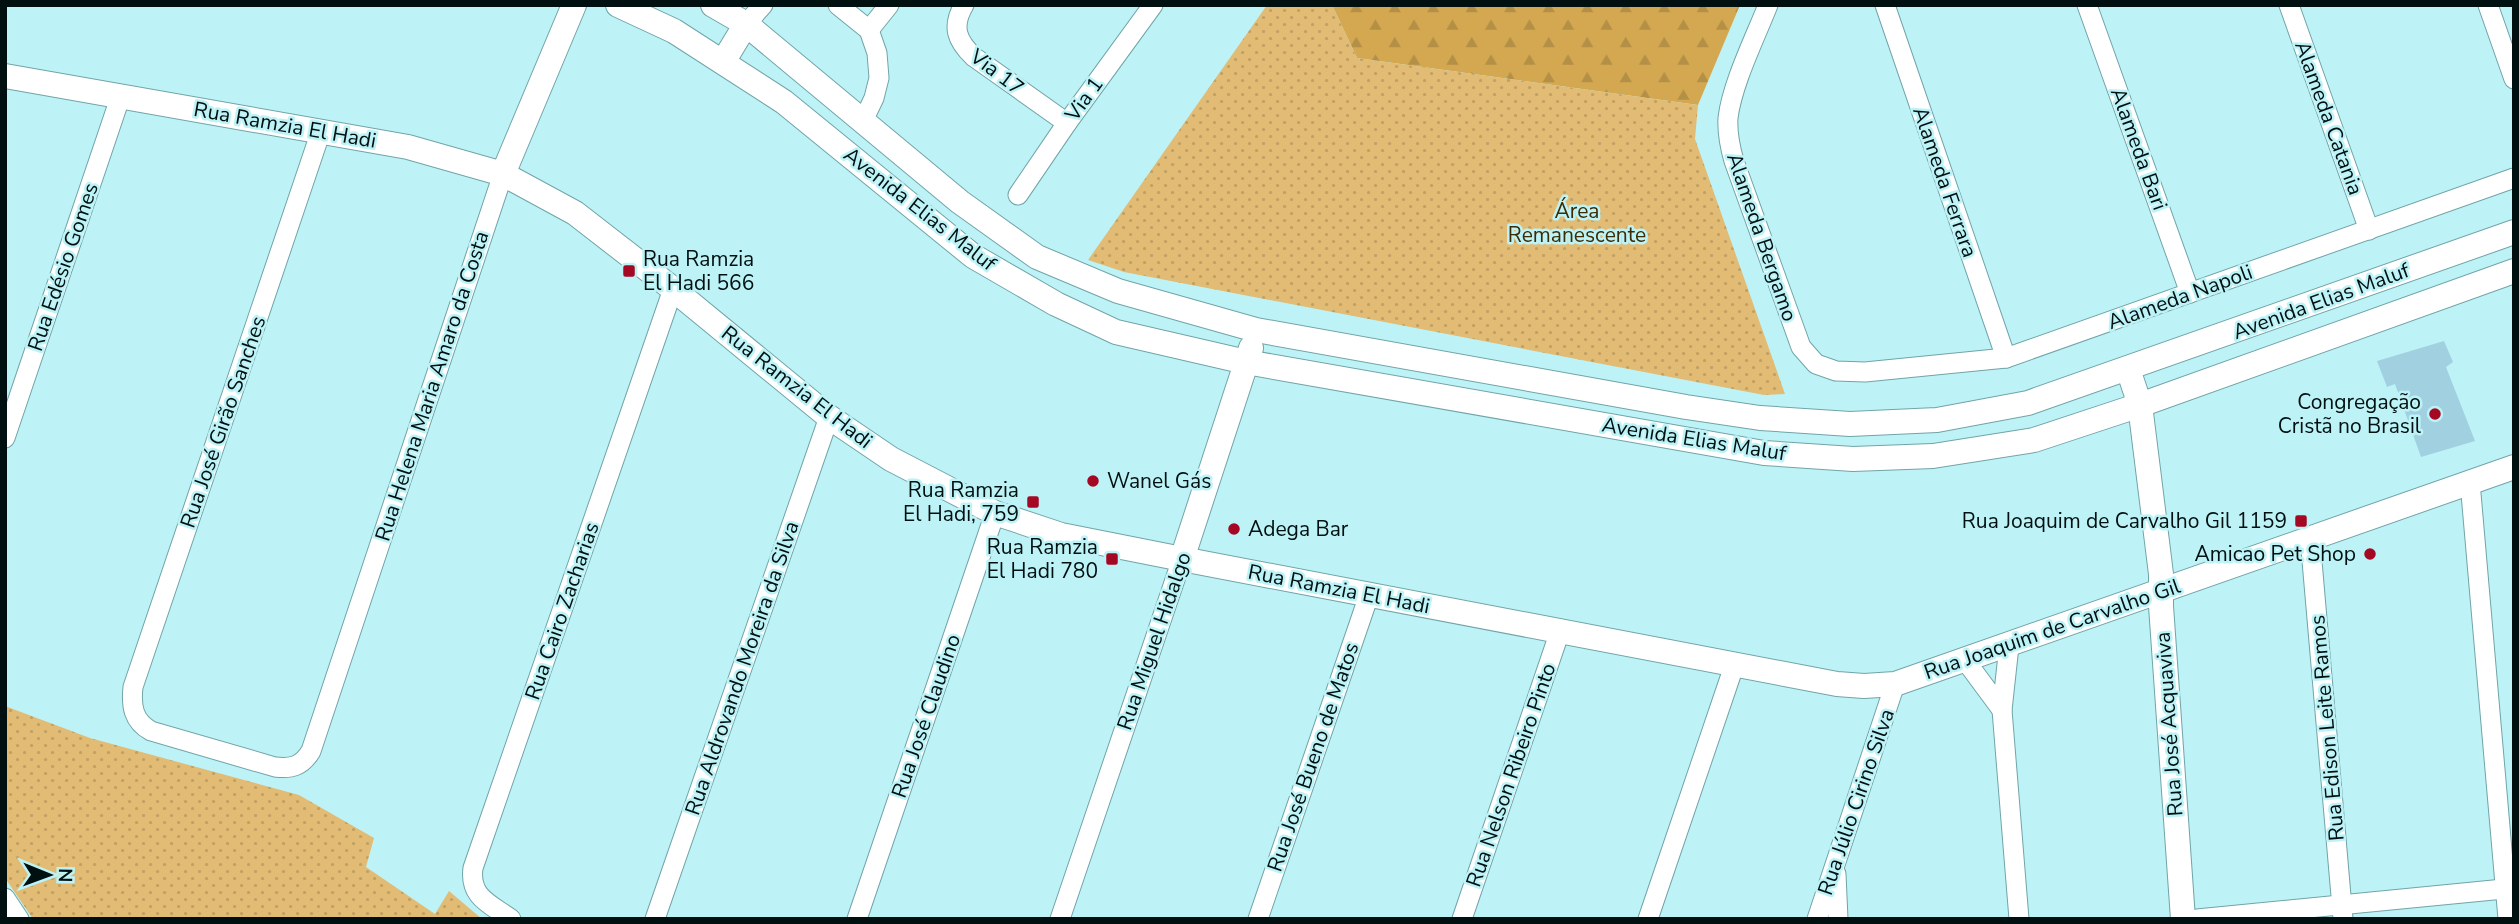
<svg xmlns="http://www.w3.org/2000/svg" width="2519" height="924" viewBox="0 0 2519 924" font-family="'Nunito Sans',sans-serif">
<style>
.forest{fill:url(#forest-firs)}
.park{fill:url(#park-dots)}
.building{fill:#a1d0e1}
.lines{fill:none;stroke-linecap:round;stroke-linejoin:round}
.minor-casing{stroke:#71a4a8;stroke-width:21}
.tertiary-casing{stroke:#71a4a8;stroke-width:26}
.minor{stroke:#fff;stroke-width:19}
.tertiary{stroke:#fff;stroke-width:24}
.poi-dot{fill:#a40823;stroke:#bdf3f7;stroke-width:2.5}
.labels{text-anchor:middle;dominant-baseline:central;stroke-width:5;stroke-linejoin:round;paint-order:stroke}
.street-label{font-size:21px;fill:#000f10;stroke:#bdf3f7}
.park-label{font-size:21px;fill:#3d2b03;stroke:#bdf3f7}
.poi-label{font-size:21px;fill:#000f10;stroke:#bdf3f7;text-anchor:end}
</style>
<defs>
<pattern id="forest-firs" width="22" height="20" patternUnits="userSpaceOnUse" patternTransform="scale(1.75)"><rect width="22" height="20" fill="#d4a851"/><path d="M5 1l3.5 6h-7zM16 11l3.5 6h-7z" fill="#b48f46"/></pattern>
<pattern id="park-dots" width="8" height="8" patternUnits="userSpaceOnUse" patternTransform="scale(1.75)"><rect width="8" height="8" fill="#e2bb74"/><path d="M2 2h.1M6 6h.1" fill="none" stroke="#c0a063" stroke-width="1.8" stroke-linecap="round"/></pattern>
</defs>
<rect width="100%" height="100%" fill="#bdf3f7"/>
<path class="forest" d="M1332,5h408l-42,100 -341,-47z"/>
<g class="park">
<path d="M1267,5h65l25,53 341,47 -3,34 90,255 -21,1 -640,-123 -36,-12z"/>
<path d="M5,706l85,32 209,57 75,43 -8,29 69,47 14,-23 33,28h-449l-28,-41z"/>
</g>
<path class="building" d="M2444,341l9,21 -7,5 29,74 -54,16 -26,-73 -8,3 -10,-26z"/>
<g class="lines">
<g class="minor-casing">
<g id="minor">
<path d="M838,5l31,25 8,23 2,25 -5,20 -11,23"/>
<path d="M964,5c-13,22 -7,36 10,52l93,66"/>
<path d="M1768,5c-13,33 -36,79 -40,113 -1,15 2,29 6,43l67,186 15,17 20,7 29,1 141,-14 508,-180"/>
<path d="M1885,5l121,353"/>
<path d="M2087,5l103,288"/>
<path d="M2289,5l80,225"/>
<path d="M2488,5l26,74"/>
<path d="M746,24l17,-19"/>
<path d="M869,30l20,-25"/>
<path d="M321,131l-188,556c-2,19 0,34 18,44l124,36c17,2 27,-1 36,-16l192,-577"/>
<path d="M1018,195l49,-72 86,-118"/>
<path d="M5,438l116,-343"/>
<path d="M2470,482l38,437"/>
<path d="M2310,538l33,381"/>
<path d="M1965,660l37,50 7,-64"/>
<path d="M2002,710l17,209"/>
<path d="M1836,874l2,45"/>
<path d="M5,898l14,21"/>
<path d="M511,919c-21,-15 -42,-22 -38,-51l200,-579"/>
<path d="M655,919l174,-502"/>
<path d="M857,919l138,-406"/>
<path d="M1060,919l122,-360"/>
<path d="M1258,919l111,-324"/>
<path d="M1462,919l98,-288"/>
<path d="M1648,919l87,-256"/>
<path d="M1817,919l78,-235"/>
<path d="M2197,919l317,-31"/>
</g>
</g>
<g class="tertiary-casing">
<g id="tertiary">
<path d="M618,5l56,26 110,71 189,154 83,48 60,28 130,30 518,91 89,6 80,-3 101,-16 106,-35 374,-134"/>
<path d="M713,5l33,19 214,178 77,55 81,34 138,39 430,77 74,11 90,6 87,-4 91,-17 486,-171"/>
<path d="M723,62l23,-38"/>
<path d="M5,76l403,71 95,27 72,39 98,76 156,128 62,42 104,54 66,22 121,24 655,125 27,2 31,-2 619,-217"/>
<path d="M503,174l71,-169"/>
<path d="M2128,369l12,36 21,169v32l22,313"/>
<path d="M1182,559l69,-211"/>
</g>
</g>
<use href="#minor" class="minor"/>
<use href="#tertiary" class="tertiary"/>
</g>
<g class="poi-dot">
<rect x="622" y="264" width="14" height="14" rx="3.5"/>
<circle cx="2435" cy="414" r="7"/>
<circle cx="1093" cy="481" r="7"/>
<rect x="1026" y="495" width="14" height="14" rx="3.5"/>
<rect x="2294" y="514" width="14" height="14" rx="3.5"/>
<circle cx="1234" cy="529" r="7"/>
<circle cx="2370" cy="554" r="7"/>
<rect x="1105" y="552" width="14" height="14" rx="3.5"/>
</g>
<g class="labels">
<g class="street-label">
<text transform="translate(997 72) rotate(37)">Via 17</text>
<text transform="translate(1084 99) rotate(-54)">Via 1</text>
<text transform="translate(2329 118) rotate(70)">Alameda Catania</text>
<text transform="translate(285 125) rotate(10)">Rua Ramzia El Hadi</text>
<text transform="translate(2139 149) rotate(70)">Alameda Bari</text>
<text transform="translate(1945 182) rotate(71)">Alameda Ferrara</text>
<text transform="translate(920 209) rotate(38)">Avenida Elias Maluf</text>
<text transform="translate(1762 237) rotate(71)">Alameda Bergamo</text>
<text transform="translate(63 267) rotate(-71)">Rua Edésio Gomes</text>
<text transform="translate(2180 297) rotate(-20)">Alameda Napoli</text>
<text transform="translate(2321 301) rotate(-20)">Avenida Elias Maluf</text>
<text transform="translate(432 386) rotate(-72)">Rua Helena Maria Amaro da Costa</text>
<text transform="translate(797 387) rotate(38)">Rua Ramzia El Hadi</text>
<text transform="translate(223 422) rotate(-71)">Rua José Girão Sanches</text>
<text transform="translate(1694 439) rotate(9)">Avenida Elias Maluf</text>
<text transform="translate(1339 589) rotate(11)">Rua Ramzia El Hadi</text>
<text transform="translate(562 611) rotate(-71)">Rua Cairo Zacharias</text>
<text transform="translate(2052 629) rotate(-19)">Rua Joaquim de Carvalho Gil</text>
<text transform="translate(1154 641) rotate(-71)">Rua Miguel Hidalgo</text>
<text transform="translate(742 668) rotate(-71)">Rua Aldrovando Moreira da Silva</text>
<text transform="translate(926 716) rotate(-71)">Rua José Claudino</text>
<text transform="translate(2169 724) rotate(-94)">Rua José Acquaviva</text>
<text transform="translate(2327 728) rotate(-95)">Rua Edison Leite Ramos</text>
<text transform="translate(1313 757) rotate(-71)">Rua José Bueno de Matos</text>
<text transform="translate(1511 775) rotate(-71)">Rua Nelson Ribeiro Pinto</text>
<text transform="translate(1856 802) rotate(-71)">Rua Júlio Cirino Silva</text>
</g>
<g class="park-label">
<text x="1577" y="211">Área<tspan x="1577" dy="24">Remanescente</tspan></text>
</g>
<g class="poi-label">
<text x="643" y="259" text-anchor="start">Rua Ramzia<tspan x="643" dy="24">El Hadi 566</tspan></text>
<text x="2421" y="402">Congregação<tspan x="2421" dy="24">Cristã no Brasil</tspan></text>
<text x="1107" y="481" text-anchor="start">Wanel Gás</text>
<text x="1019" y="490">Rua Ramzia<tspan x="1019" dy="24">El Hadi, 759</tspan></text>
<text x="2287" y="521">Rua Joaquim de Carvalho Gil 1159</text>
<text x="1248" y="529" text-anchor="start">Adega Bar</text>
<text x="1098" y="547">Rua Ramzia<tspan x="1098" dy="24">El Hadi 780</tspan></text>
<text x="2356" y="554">Amicao Pet Shop</text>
</g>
</g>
<rect width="2519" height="924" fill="none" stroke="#000f10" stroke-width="14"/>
<g transform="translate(49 875) rotate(91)" stroke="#bdf3f7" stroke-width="5" paint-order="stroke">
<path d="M0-5L12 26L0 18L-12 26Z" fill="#000f10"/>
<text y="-10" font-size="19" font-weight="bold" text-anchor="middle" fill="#000f10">N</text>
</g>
</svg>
